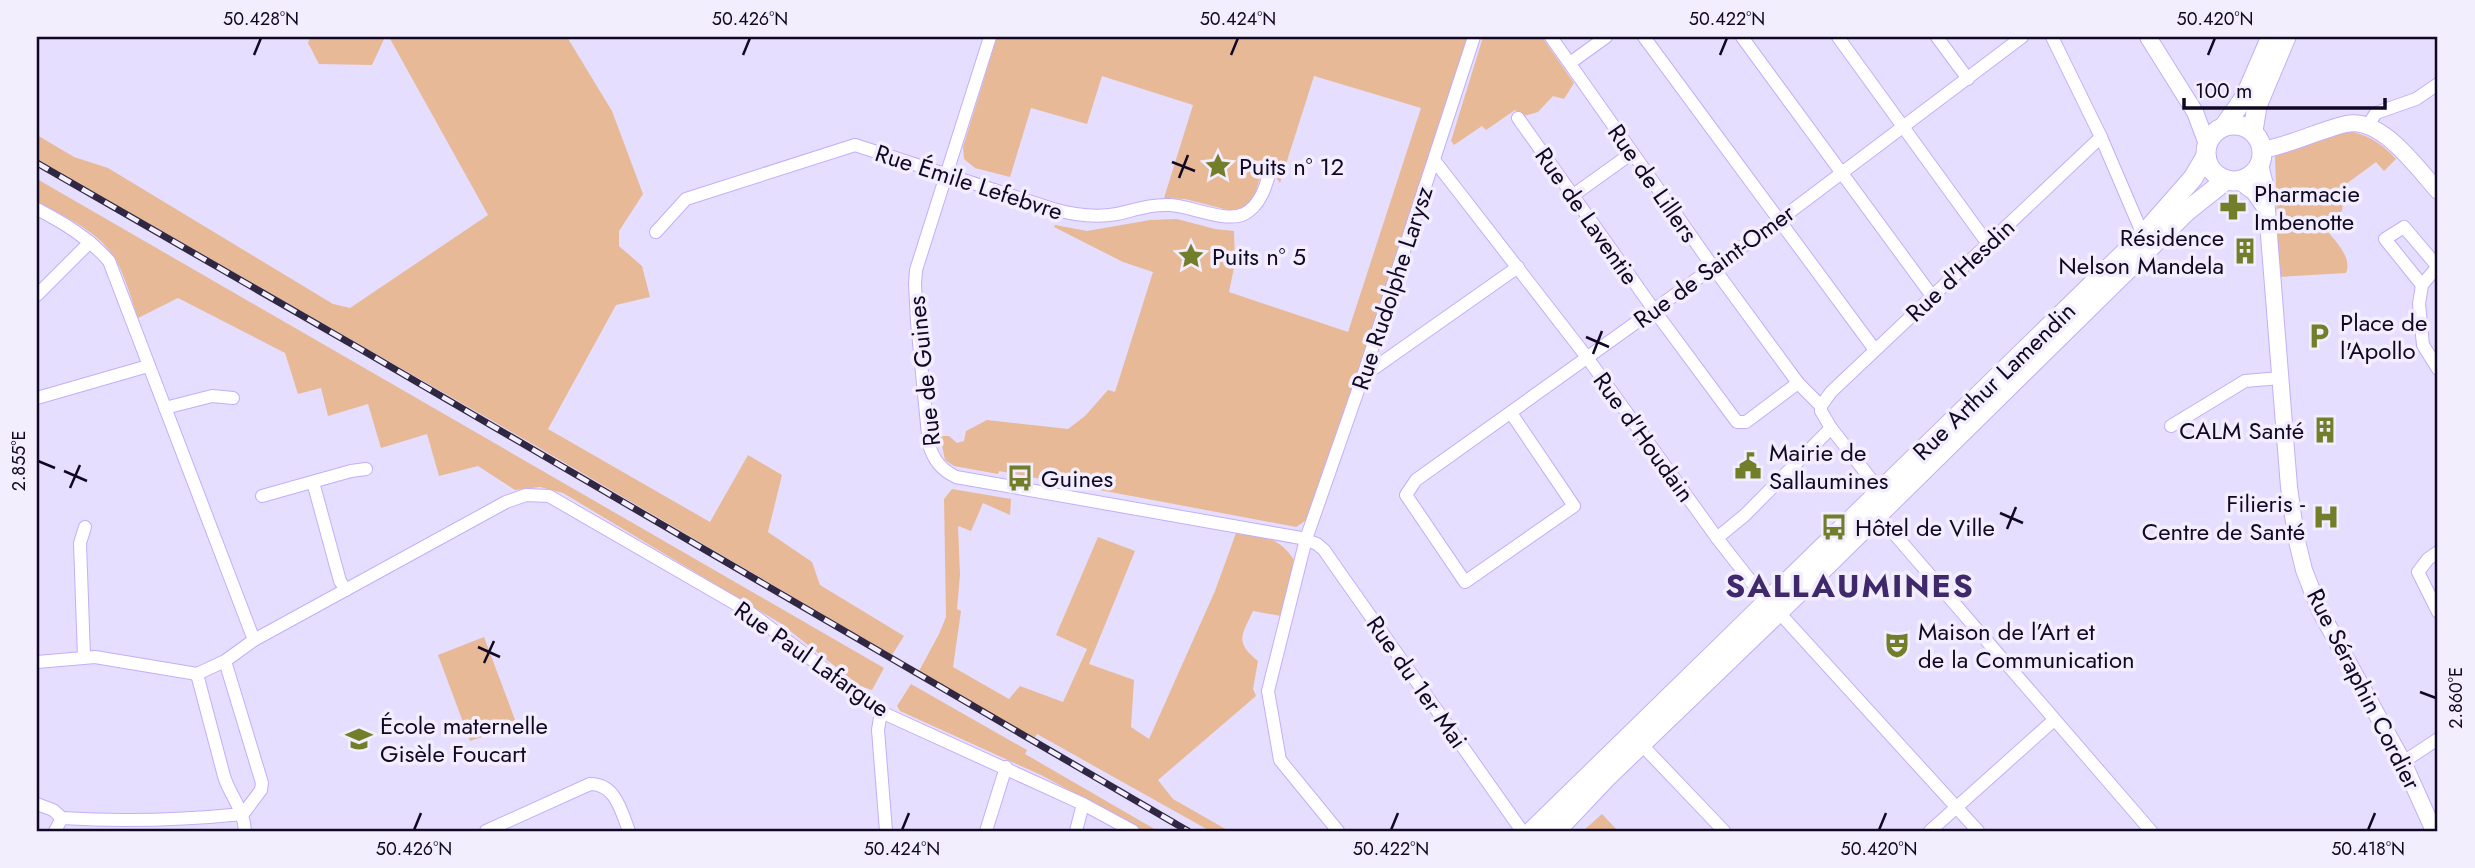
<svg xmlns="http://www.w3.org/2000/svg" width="2475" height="868" viewBox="0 0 2475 868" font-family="Jost,sans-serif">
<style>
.green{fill:#e7b997}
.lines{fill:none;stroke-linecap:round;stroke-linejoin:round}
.minor-casing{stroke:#c3aefa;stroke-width:14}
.tertiary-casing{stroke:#c3aefa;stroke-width:18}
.secondary-casing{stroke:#c3aefa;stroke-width:21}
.minor{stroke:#fff;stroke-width:12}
.tertiary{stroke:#fff;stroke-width:16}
.secondary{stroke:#fff;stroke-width:19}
.rail-casing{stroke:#302843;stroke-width:7}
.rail{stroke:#f2eefe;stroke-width:4.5;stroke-dasharray:13;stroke-linecap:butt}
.ticks{fill:none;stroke:#110823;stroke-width:2.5}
.labels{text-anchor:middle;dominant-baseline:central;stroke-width:7;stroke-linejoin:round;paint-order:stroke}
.poi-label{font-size:24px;fill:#110823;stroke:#f2eefe;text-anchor:start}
.street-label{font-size:24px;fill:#110823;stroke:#f2eefe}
.district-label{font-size:32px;font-weight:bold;letter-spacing:2px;fill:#40296a;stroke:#f2eefe}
.neatline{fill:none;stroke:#110823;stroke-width:2.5}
.ticks-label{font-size:18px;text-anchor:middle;fill:#110823}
</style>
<rect width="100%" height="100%" fill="#e6defe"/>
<g class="green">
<path d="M310,37h75l-13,28 -53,-1 -11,-21z"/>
<path d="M389,37h178l45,74 31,83 -24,37v15l23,20 8,31 -34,8 -68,124 162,93 38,-67 34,20 -14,57 44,30 8,23 84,51 -12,19 -356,-209 -499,-287v-24l37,22 34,11 225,136 17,4 138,-93z"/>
<path d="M997,37h471l-107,329 -52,147 -4,8 -9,6 -297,-56 -1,3 -44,-8 -9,-6 -5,-24h9l8,7 7,-2 2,-10 21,-11 81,9 17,-13 23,-26 7,2 38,-120 -30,-10 -69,-35 1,-2 32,6 63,-11 27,-1 38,10 19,2 1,32 -6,29 119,40 73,-224 -107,-32 -34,107 -5,-7 1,-11 -11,-4 -10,33 -9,12 -14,5 -47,-12 -21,-1 29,-93 -91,-29 -15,48 -56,-16 -21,69 -35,-9 -11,-9 -1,-12z"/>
<path d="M1483,37h59l32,46 -10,16 -11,-3 -15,16 -14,4 -9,-6 -29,20 -4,-4 -28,19 -3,-4z"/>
<path d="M2353,132c19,5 30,13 43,27l-12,12 -8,-9 -42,31 9,10 -1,8 -19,15c10,13 30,30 23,47l-67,4 -4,-121 68,-23z"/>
<path d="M37,179l847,489 -12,22 -12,-4 -80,-63 -217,-130 -23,-6 -25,3 -37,-24 -39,10 -12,-42 -46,14 -13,-44 -40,12 -7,-28 -23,6 -13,-41 -107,-55 -40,20c-6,-17 -11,-35 -19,-52 -15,-33 -52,-48 -82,-64z"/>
<path d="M952,489l59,10 -1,16 -27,-12 -12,28 -13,-5 2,49 -3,34 4,2 -8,56 56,32 11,-13 43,16 24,-53 -31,-14 42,-98 37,14 -46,113 45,16 -3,47 18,12 66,-148 21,-58c27,5 42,2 58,27l-13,56 -28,-5c-11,24 -19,31 5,50l-5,28 3,7 -98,84 15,19 56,32h-19l-173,-97 -3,5 -115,-68 20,-37 7,-17 -2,-118z"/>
<path d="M484,637l33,88 -47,16 -32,-86z"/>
<path d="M911,684l116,66 -2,4 133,77h-14l-101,-55 -143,-65 -3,-5z"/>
<path d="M1602,814l16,17h-35z"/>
</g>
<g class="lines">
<g class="minor-casing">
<g id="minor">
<path d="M990,37l-74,233 -1,14 2,38 12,123c5,16 13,25 27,32l345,61 16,6 7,6 21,30 177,251"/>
<path d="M1551,37l162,230 85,116 23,23v5l10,17"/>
<path d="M1644,37l231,313"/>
<path d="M1742,37l190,259"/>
<path d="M1838,37l150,207"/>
<path d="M1937,37l31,42"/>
<path d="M2052,37l49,100 42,98"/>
<path d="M1570,63l36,-26"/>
<path d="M1518,118l136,192 83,112h9l52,-39"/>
<path d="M2368,125l8,-12 40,-14 22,-15"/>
<path d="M1434,160l152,196 131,182 36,46 225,247"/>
<path d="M1572,196l60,-43"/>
<path d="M37,209c27,14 52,29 72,52l145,379"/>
<path d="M656,232l30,-33 169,-54 198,64c21,6 41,9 64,5 18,-4 34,-10 53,-9 21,1 55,18 74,9 18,-9 23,-32 28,-50"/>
<path d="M2438,266l-16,19 -3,19 4,41 15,24"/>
<path d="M2422,285l-37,-46 19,-12 34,40"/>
<path d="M37,295l53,-53"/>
<path d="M1363,376l155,-109"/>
<path d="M37,398l111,-32"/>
<path d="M1821,406l10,-14 270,-255"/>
<path d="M165,408l47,-12 21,2"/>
<path d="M1511,413l63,93 -109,76 -59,-87 10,-15 362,-259 244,-184"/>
<path d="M2171,426l74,-45 35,-3"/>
<path d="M313,482l27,99 6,9"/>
<path d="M262,496l89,-25 15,-2"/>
<path d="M1878,515l273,316"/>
<path d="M1717,538l28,-23 86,-87 53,68"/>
<path d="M2438,552l-10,7 -10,13 20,40"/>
<path d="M84,657l-4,-114 5,-16"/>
<path d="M225,661l29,-21 252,-138 20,-7 23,1 199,115 133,101 202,92 50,27"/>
<path d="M37,662l58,-5 102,17"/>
<path d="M881,712l-3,18 8,101"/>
<path d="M1641,744l83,87"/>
<path d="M2403,762l35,-23"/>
<path d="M37,804l16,6 9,8c60,4 121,2 181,-4"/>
<path d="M243,814l18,-24 1,-7 -37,-122 -28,13 27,102c6,20 20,33 21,55"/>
<path d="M55,831l7,-13"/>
<path d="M486,831l104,-47c26,0 31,27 39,47"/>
<path d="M986,831l20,-64"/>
<path d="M1076,831l7,-27"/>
<path d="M1338,831l-58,-71 -12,-69 38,-152 57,-163 111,-339"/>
<path d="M1930,831l124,-111"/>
</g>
</g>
<g class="tertiary-casing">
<g id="tertiary">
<path d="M2148,37l47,75 12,32"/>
<path d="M2262,150c29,-5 55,-19 84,-26 35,-8 71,44 92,67"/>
<path d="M2260,165l5,20 24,302 7,50 8,33 16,41 83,151 31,69"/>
<path d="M2239,181l15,11 12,17"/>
</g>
</g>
<g class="secondary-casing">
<g id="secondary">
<circle cx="2234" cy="153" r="28"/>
<path d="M2225,125l20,-28 26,-60"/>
<path d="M2253,131l4,-25 29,-69"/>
<path d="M1532,831l611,-596 50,-57 13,-22"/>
<path d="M1556,831l50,-53 212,-204 369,-363 39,-31"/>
</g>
</g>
<use href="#minor" class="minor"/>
<use href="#tertiary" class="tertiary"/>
<use href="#secondary" class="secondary"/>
<g class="rail-casing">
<path id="rail" d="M37,163l325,187 826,481"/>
</g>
<use href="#rail" class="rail"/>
</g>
<path class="ticks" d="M254,55l7,-17M743,55l7,-17M1231,55l7,-17M1720,55l7,-17M2208,55l7,-17M1172,162l23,9M1179,178l9,-23M1586,337l23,10M1593,354l9,-23M38,461l17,7M64,471l23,10M70,488l10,-23M2000,513l23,10M2007,529l9,-22M478,647l22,10M484,663l10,-22M2420,692l16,6M414,830l7,-17M902,830l7,-17M1391,830l7,-17M1879,830l7,-17M2368,830l7,-17"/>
<defs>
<g id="sight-bare" transform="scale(2.1)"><path d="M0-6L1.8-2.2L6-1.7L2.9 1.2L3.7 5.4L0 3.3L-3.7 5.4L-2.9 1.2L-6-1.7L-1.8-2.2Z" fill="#737e2b" stroke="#f2eefe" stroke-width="2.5" paint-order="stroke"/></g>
<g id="pharmacy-bare" transform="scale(2.1)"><path d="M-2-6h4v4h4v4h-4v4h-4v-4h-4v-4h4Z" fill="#737e2b" stroke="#f2eefe" stroke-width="2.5" paint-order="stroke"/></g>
<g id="building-bare" transform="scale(2.1)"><path d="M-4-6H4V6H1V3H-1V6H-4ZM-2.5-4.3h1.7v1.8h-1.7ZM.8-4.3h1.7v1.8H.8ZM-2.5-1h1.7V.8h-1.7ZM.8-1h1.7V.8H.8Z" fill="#737e2b" stroke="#f2eefe" stroke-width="2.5" paint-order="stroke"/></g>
<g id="parking-bare" transform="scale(2.1)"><path d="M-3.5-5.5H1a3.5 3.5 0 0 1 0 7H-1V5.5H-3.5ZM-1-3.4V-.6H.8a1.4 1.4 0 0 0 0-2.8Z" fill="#737e2b" stroke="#f2eefe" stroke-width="2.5" paint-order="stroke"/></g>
<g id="civic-bare" transform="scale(2.1)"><path d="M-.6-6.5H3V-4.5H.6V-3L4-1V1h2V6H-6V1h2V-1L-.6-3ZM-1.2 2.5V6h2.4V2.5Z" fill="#737e2b" stroke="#f2eefe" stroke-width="2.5" paint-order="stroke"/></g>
<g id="bus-bare" transform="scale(2.1)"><path d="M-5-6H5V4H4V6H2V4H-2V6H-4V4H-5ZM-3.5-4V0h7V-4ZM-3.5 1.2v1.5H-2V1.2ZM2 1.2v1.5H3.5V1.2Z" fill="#737e2b" stroke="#f2eefe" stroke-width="2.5" paint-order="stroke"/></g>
<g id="hospital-bare" transform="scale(2.1)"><path d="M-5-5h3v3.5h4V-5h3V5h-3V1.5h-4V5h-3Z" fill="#737e2b" stroke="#f2eefe" stroke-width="2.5" paint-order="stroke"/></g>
<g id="theatre-bare" transform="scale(2.1)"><path d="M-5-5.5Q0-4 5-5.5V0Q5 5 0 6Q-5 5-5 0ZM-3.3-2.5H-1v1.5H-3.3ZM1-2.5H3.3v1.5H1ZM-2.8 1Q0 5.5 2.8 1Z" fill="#737e2b" stroke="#f2eefe" stroke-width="2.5" paint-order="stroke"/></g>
<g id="school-bare" transform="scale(2.1)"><path d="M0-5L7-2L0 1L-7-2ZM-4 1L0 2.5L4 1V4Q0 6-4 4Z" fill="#737e2b" stroke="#f2eefe" stroke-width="2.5" paint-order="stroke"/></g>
</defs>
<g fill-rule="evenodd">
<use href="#sight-bare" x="1218" y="166"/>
<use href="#pharmacy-bare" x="2233" y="207"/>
<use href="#building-bare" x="2245" y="251"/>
<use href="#sight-bare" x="1191" y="256"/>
<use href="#parking-bare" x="2319" y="336"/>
<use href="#building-bare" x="2325" y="430"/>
<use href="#civic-bare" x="1748" y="466"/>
<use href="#bus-bare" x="1020" y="478"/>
<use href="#hospital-bare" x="2326" y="517"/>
<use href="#bus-bare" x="1834" y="527"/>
<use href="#theatre-bare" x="1897" y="645"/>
<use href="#school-bare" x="359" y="739"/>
</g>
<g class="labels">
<g class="poi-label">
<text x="1239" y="166">Puits n° 12</text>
<text x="2254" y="193">Pharmacie<tspan x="2254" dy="28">Imbenotte</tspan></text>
<text x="2224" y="237" text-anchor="end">Résidence<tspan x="2224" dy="28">Nelson Mandela</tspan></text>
<text x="1212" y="256">Puits n° 5</text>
<text x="2340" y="322">Place de<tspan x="2340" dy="28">l'Apollo</tspan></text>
<text x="2304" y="430" text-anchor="end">CALM Santé</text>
<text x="1769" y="452">Mairie de<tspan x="1769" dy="28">Sallaumines</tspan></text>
<text x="1041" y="478">Guines</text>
<text x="2305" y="503" text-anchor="end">Filieris -<tspan x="2305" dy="28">Centre de Santé</tspan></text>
<text x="1855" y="527">Hôtel de Ville</text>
<text x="1918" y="631">Maison de l’Art et<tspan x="1918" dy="28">de la Communication</tspan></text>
<text x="380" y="725">École maternelle<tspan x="380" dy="28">Gisèle Foucart</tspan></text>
</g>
<g class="street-label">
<text transform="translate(969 182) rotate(18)">Rue Émile Lefebvre</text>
<text transform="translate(1653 183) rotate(55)">Rue de Lillers</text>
<text transform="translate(1587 216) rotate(55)">Rue de Laventie</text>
<text transform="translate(1714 266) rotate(-36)">Rue de Saint-Omer</text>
<text transform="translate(1960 270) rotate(-43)">Rue d'Hesdin</text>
<text transform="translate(1392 288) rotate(-72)">Rue Rudolphe Larysz</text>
<text transform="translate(924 371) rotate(-96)">Rue de Guines</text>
<text transform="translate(1994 381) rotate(-44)">Rue Arthur Lamendin</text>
<text transform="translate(1644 437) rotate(54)">Rue d'Houdain</text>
<text transform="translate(812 659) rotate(35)">Rue Paul Lafargue</text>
<text transform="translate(1417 682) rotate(55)">Rue du 1er Mai</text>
<text transform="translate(2364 689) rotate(63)">Rue Séraphin Cordier</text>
</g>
<g class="district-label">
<text x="1850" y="586">SALLAUMINES</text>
</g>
</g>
<rect width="2475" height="868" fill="none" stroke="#f2eefe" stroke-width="77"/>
<path d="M2184 98v10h201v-10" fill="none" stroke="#110823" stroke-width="3.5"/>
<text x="2195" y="98" font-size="21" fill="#110823" stroke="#f2eefe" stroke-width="5" paint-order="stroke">100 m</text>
<rect x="38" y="38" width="2398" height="792" class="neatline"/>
<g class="ticks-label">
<text x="261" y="25">50.428°N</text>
<text x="750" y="25">50.426°N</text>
<text x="1238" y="25">50.424°N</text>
<text x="1727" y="25">50.422°N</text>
<text x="2215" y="25">50.420°N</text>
<text transform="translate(19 461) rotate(-90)" y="6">2.855°E</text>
<text transform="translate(2456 698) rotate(-90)" y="6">2.860°E</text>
<text x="414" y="855">50.426°N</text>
<text x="902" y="855">50.424°N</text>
<text x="1391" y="855">50.422°N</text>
<text x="1879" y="855">50.420°N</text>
<text x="2368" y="855">50.418°N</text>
</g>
</svg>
